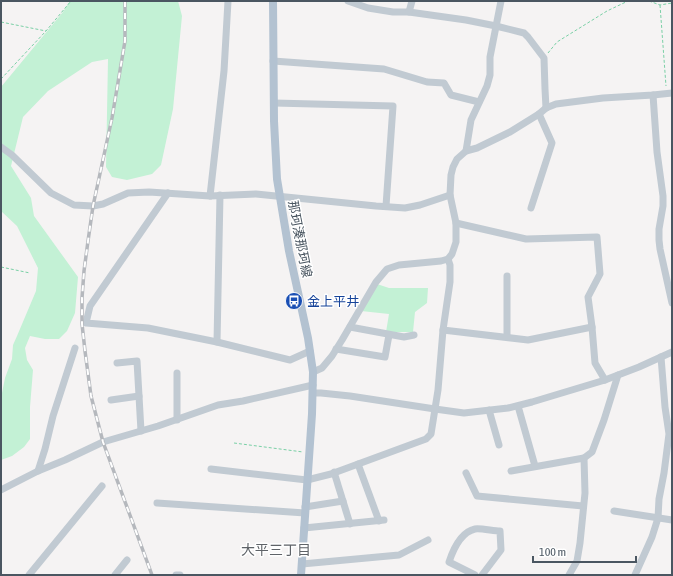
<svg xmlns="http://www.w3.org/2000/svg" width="673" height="576" viewBox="0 0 673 576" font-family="'Asap Condensed','Noto Sans JP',sans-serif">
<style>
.green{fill:#c3f1d5}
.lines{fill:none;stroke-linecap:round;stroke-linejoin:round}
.path{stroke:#7ad0a6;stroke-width:1;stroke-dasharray:3 2;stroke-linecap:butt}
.minor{stroke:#c1cad2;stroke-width:7}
.major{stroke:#b3c2d1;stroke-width:8}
.rail-casing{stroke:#b5b8bd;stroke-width:3.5}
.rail{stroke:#fff;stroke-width:2;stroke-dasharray:6;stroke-linecap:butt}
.labels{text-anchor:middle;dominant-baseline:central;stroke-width:3;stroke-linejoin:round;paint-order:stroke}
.street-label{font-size:13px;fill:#4a5661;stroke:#fff}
.transit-label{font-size:13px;fill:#164399;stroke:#fff;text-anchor:start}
.neighbourhood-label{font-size:14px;fill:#5f6368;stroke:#fff}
</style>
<rect width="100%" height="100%" fill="#f5f3f3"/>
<g class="green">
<path d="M70,1h108l4,15 -9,93 -12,56 -9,9 -25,6 -15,-3 -6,-10 2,-108 -16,3 -44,29 -25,26 -12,49 20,32 3,18 44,61 -3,36 -8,18 -8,8h-14l-15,-3 -5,12 2,12 6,10 -3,37v32l-6,8 -12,9 -11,4v-62l4,-20 7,-19 1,-14 4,-9 19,-45 2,-23 -21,-42 -16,-15v-124l62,-75z"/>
<path d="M377,284l12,4h39l-1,15 -12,9 -2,20h-27l3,-18 -28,-3z"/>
</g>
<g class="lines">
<g class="path">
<path d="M649,1l11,4 12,-2"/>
<path d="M660,5l6,81"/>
<path d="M1,22l45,9"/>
<path d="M548,53l9,-11 50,-31 21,-10"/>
<path d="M1,79l45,-48 25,-30"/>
<path d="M1,267l29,6"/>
<path d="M234,443l69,9"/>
</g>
<g class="minor">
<path d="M348,1l20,7 25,4h16l57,8 30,6 28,7 4,4 16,21 1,31 1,19"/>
<path d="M409,12l3,-11"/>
<path d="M273,61l111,8 43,13 17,1 7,12 28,7"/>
<path d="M653,95l4,57 6,44v10l-4,23v11l1,9 12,54"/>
<path d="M274,103l119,3 -7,100"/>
<path d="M1,147l11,8 39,38 23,12 19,1 10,-2 25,-11 21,-1 61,4 46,-2 120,12 29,2 15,-3 30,-10"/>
<path d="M466,151l5,-31 16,-34 3,-11v-18l11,-56"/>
<path d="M168,193l-78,113 -4,17 62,5 69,14 73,18 20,-9"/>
<path d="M210,196l14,-125 4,-70"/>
<path d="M531,208l21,-65 -13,-29"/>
<path d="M456,223l70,16 71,-2 3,37 -12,23 4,30 3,36 10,17"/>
<path d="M507,276v61"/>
<path d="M350,327l54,10 10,-2"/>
<path d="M443,330l85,10 64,-13"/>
<path d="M217,342l3,-147"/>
<path d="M336,349l49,8 4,-22"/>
<path d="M117,363l20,-2 4,70"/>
<path d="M313,372l9,-4 10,-12 10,-16 34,-58 11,-13 12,-4 42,-4 7,-2 4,-5 4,-12v-19l-6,-28 1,-20 2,-8 4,-8 9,-8 11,-3 33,-16 29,-18 7,-6 10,-4 47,-6 50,-3 19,-2"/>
<path d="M177,373v47"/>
<path d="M313,393h8l29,3 85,13 29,4 44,-5 24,-6 73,-22 34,-13 33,-15"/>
<path d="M111,400l28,-4"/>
<path d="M518,406l17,60"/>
<path d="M489,410l10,35"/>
<path d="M358,464l21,57"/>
<path d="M211,469l96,11 24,-6 95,-35 5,-5 7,-44 5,-60 7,-48v-17l-2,-6"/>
<path d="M38,471l7,-22 8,-33 22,-68"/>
<path d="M511,471l73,-13"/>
<path d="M334,472l16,52"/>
<path d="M466,473l11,23 106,10"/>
<path d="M1,490l37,-19 27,-11 38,-18 55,-16 60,-21 25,-4 70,-16"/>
<path d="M157,503l148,10"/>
<path d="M305,507l38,-6"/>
<path d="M614,511l58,9"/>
<path d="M304,528l80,-8"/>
<path d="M302,564l97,-9 29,-15"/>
<path d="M29,575l73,-89"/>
<path d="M115,575l12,-15"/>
<path d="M176,575h4"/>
<path d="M475,575l-26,-13c4,-12 12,-30 26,-33 5,-1 19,2 25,2l1,19 -19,25"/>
<path d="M569,575l8,-14 3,-18 5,-50 -1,-35 8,-6 12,-32 14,-45"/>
<path d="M635,575l17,-38 6,-19 1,-19 5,-26 5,-39 -4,-27 -4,-50"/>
</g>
<path class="major" d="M273,1l1,120 3,58 12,72 19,87 5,34 -1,42 -11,161"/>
<g class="rail-casing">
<path id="rail" d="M125,1v40l-13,77 -19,88 -5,35 -4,30 -2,27v26l3,27 6,45 12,46 49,133"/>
</g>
<use href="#rail" class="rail"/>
</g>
<defs>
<g id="bus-disc" transform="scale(0.9)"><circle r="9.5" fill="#1a4fb4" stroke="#fff"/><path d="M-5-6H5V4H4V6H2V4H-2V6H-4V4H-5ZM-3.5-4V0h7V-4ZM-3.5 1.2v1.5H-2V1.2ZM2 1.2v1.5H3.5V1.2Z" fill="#fff"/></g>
</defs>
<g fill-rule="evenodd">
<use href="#bus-disc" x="294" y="301"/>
</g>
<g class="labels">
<g class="street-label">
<text transform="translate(300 239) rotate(79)">那珂湊那珂線</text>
</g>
<g class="transit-label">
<text x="307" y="301">金上平井</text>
</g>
<g class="neighbourhood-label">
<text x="276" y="550">大平三丁目</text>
</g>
</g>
<rect width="673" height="576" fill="none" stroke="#4a5661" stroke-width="4"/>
<path d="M533 556v6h103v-6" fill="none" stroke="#4a5661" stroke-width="2"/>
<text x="539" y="556" font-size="12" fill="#4a5661" stroke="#ffffff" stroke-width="3" paint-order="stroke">100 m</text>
</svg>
